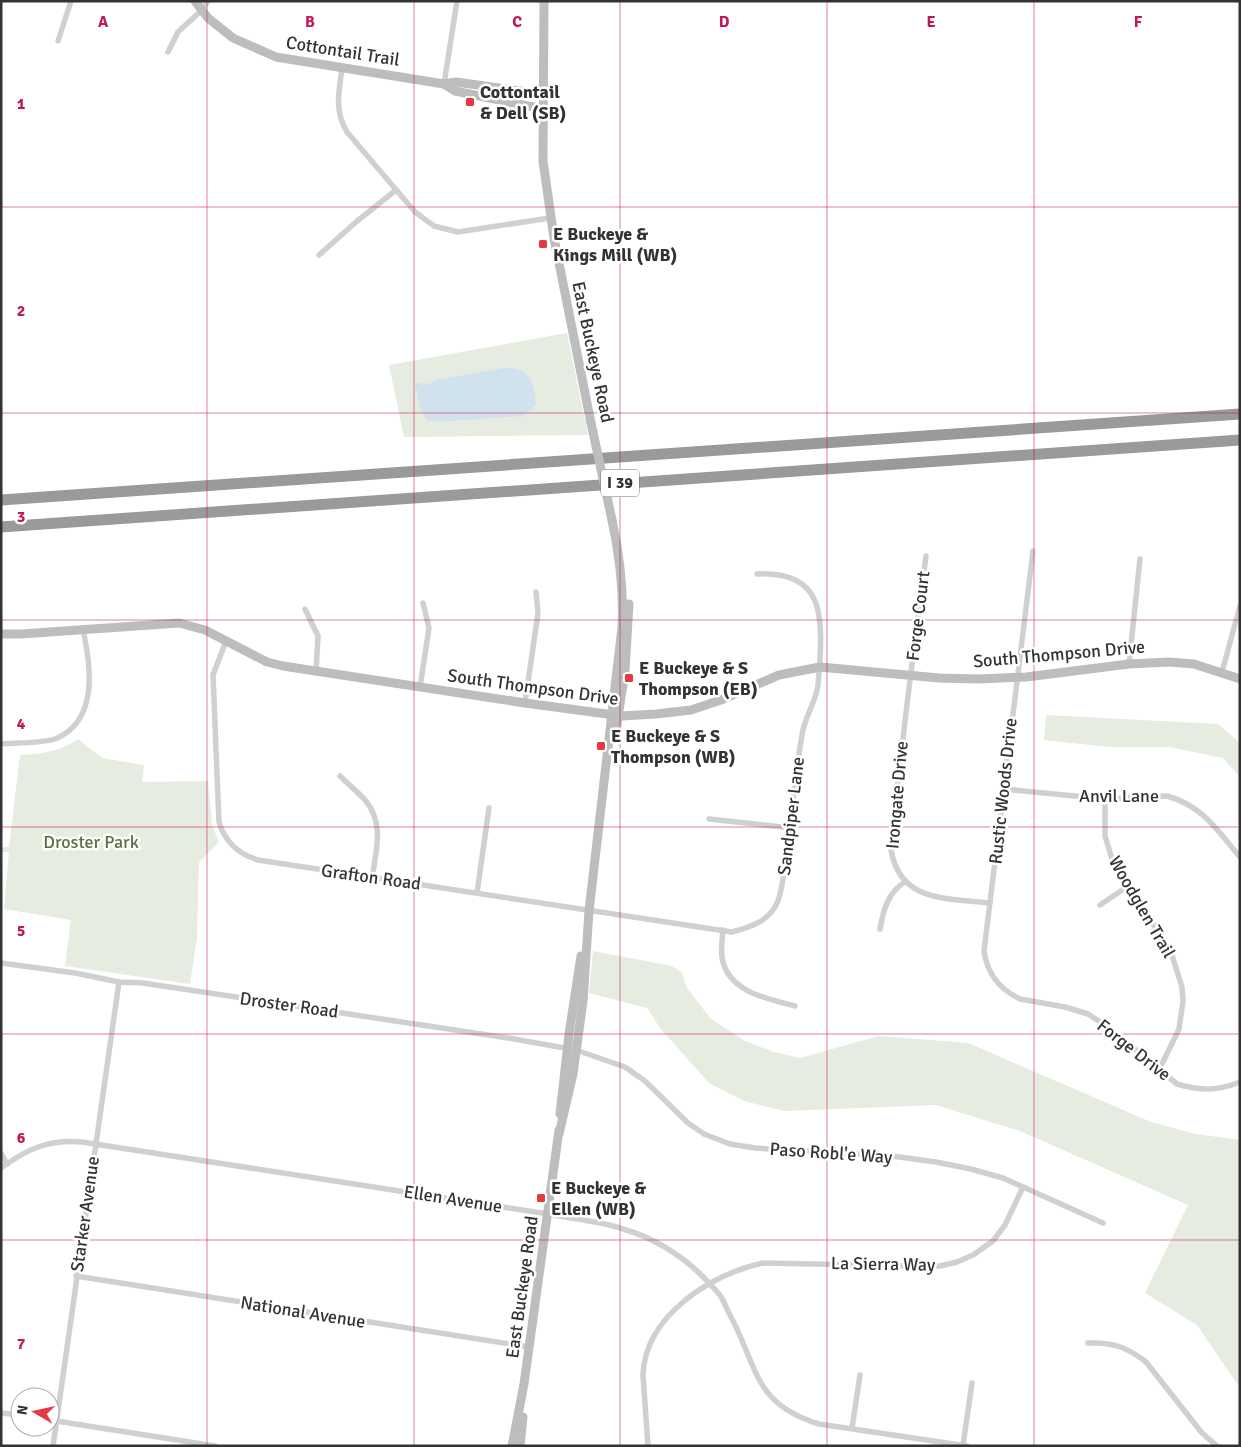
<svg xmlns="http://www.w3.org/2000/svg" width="1241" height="1447" viewBox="0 0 1241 1447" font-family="Signika,sans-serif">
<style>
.green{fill:#e6ecdf}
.water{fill:#cfe2ee}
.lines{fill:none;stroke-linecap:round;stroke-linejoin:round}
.street{stroke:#d0d0d0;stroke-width:5.5}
.secondary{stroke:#bdbdbd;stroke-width:9}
.highway{stroke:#9a9a9a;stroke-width:11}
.secondary-bridge{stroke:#bdbdbd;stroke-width:9}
.grid{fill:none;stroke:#c2185b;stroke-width:1;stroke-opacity:0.55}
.poi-dot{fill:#e63946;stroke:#fff;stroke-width:2}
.labels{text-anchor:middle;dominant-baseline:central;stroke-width:5;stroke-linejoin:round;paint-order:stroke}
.shield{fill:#fff;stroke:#707070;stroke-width:1}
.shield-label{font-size:16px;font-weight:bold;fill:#333}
.street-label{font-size:18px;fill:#333;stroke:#fff}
.poi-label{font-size:18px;font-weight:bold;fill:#333;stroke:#fff;text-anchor:start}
.park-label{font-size:18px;fill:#56703f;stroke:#fff}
.grid-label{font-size:16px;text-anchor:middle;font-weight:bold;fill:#c2185b;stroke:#fff;stroke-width:5;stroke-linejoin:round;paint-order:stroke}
</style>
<rect width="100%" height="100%" fill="#fff"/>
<g class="green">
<path d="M567,333l21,102 -184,2 -15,-72z"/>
<path d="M1046,715l172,9 22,19v34l-17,-19 -54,-11h-59l-66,-7z"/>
<path d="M78,739l24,19 42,7 -2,17 66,-1 4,44 7,17 -20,20 -2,75 -7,47 -125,-18 6,-46 -67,-11 5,-57h-8v-5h8l11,-92c22,-1 39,-3 58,-16z"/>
<path d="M593,951l79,15 10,7 5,15 24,31 34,22 29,11 26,6 79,-22 89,7 183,79 45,12 44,6v248l-43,-63 -52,-32 43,-88 -168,-74 -84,-26 -152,6 -40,-10 -35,-18 -49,-55 -13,-20 -58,-15z"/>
</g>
<path class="water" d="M504,368c25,-1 30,13 32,36l-5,6 -10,6 -85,6 -9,-2 -7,-10 -3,-20 -3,-3 3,-4 12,1 7,-4z"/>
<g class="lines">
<g class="street">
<path d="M58,41l13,-40"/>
<path d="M168,52l10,-20 24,-22 6,-9"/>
<path d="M342,68c-3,24 -8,42 5,64l68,80 19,14 24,6 92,-14"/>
<path d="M444,84l13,-83"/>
<path d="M319,255l37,-33 40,-32"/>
<path d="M1033,551l-49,400c3,22 15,38 36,48l45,8 23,7 17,11 72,59c23,7 41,7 63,-2"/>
<path d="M926,556c-13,98 -26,196 -35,294 9,53 57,48 99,53"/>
<path d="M305,609l13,27 -2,36"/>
<path d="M226,641l-13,34 6,147c6,20 19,32 39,38l474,72c19,-5 38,-11 46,-31 5,-14 6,-30 8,-45 6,-40 9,-81 16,-121 2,-17 14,-33 16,-50 2,-23 6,-63 -3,-84 -10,-24 -35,-28 -58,-27"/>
<path d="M1129,664l11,-105"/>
<path d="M1222,672l18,-66"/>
<path d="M420,687l9,-59 -6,-25"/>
<path d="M525,703l13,-90 -2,-21"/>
<path d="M1,744c14,-1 42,-1 54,-5 44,-18 36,-73 28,-109"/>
<path d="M340,776c8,8 18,16 25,24 20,23 11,51 7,78"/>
<path d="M1004,789l101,10 62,-3c36,10 50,34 73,61"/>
<path d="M1105,799v37l7,23 59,93 11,35 1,14 -4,28 -20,41"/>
<path d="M709,819l82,9"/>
<path d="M477,893l12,-85"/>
<path d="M1100,905l28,-19"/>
<path d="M880,929c3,-18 8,-37 25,-47"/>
<path d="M723,930c-1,9 -2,18 -1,27 5,35 46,42 73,49"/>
<path d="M1,963l74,10 44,9 24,1 365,55 68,12 49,17 20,14 43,42 16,11 26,10 25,4 137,8 44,6 35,7 32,9 100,45"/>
<path d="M1,1153l6,11"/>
<path d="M1,1168c26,-19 48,-29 81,-26l466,72c25,5 51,7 75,15 38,11 71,35 96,65 5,6 7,14 11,21 28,52 23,89 89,109l148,22"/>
<path d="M76,1276l453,71"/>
<path d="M1088,1343c24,-1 39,4 58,19l56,71 15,13"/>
<path d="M1,1413l19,2"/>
<path d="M50,1420l165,26"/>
<path d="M852,1428l8,-53"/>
<path d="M963,1445l9,-62"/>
<path d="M53,1446l66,-464"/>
<path d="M648,1446l-5,-71c2,-59 68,-101 120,-112l149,3h28l17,-4 16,-7 20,-14 12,-16 18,-38"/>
</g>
<g class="secondary">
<path d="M195,1l13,17 25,20 43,19 168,27 12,-2 87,12"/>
<path d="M544,1l-1,160 11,77 37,185"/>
<path d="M444,84l11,7 88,18"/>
<path d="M1,634h20l158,-11 26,7 62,32 16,4 242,37 97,13 34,-2 35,-4 30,-10 58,-25 41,-8 119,11 40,1 47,-2 103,-13 40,-2 25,2 46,15"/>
<path d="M615,737l10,-66 4,-67"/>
<path d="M560,1114l9,-80 12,-78"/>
<path d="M559,1134l14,-60 10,-73 6,-90 33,-284c2,-38 -2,-70 -10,-107"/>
<path d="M512,1446l12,-62 35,-254"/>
<path d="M520,1446l3,-29"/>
</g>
<g class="highway">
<path d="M1,500l1239,-86"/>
<path d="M1,527l1239,-87"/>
</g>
<path class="secondary-bridge" d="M591,423l21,97"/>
</g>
<path class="grid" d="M207,1v1445M414,1v1445M620,1v1445M827,1v1445M1034,1v1445M1,207h1239M1,413h1239M1,620h1239M1,827h1239M1,1034h1239M1,1240h1239"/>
<g class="poi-dot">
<rect x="465" y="97" width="10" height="10" rx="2.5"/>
<rect x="538" y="239" width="10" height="10" rx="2.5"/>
<rect x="624" y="673" width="10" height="10" rx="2.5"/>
<rect x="596" y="741" width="10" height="10" rx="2.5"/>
<rect x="536" y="1193" width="10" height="10" rx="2.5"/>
</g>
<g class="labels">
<rect class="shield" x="601" y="469.5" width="38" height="27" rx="4"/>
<g class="shield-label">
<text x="620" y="483">I 39</text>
</g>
<g class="street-label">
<text transform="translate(343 51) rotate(9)">Cottontail Trail</text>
<text transform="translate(593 352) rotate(78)">East Buckeye Road</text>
<text transform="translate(918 616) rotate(-83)">Forge Court</text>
<text transform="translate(1059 654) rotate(-5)">South Thompson Drive</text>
<text transform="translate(533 687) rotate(8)">South Thompson Drive</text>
<text transform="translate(1003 791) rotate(-84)">Rustic Woods Drive</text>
<text transform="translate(897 795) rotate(-85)">Irongate Drive</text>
<text x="1119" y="796">Anvil Lane</text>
<text transform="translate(791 816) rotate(-83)">Sandpiper Lane</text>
<text transform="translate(371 877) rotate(8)">Grafton Road</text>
<text transform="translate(1142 907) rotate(60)">Woodglen Trail</text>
<text transform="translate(289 1005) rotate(8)">Droster Road</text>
<text transform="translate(1134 1050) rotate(38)">Forge Drive</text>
<text transform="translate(831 1153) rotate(4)">Paso Robl'e Way</text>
<text transform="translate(453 1199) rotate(9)">Ellen Avenue</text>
<text transform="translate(85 1214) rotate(-82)">Starker Avenue</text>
<text transform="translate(883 1264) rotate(1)">La Sierra Way</text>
<text transform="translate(522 1287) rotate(-82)">East Buckeye Road</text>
<text transform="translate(303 1312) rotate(9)">National Avenue</text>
</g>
<g class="poi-label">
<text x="480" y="92">Cottontail<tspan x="480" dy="21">&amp; Dell (SB)</tspan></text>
<text x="553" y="234">E Buckeye &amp;<tspan x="553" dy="21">Kings Mill (WB)</tspan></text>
<text x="639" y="668">E Buckeye &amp; S<tspan x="639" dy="21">Thompson (EB)</tspan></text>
<text x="611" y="736">E Buckeye &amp; S<tspan x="611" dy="21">Thompson (WB)</tspan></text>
<text x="551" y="1188">E Buckeye &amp;<tspan x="551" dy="21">Ellen (WB)</tspan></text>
</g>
<g class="park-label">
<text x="91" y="842">Droster Park</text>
</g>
</g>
<g class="grid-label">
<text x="103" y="27">A</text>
<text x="310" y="27">B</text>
<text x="517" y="27">C</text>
<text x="724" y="27">D</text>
<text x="931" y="27">E</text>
<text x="1138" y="27">F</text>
<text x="21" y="109">1</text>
<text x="21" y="316">2</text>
<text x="21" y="522">3</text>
<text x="21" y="729">4</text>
<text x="21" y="936">5</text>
<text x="21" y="1143">6</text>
<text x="21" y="1349">7</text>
</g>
<rect width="1241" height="1447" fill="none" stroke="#333333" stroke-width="5"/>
<g transform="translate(35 1412) rotate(279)"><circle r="24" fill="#ffffff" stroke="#adadad"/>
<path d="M0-4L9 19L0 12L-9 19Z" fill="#e63946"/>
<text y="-8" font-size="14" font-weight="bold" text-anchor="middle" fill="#333333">N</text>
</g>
</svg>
